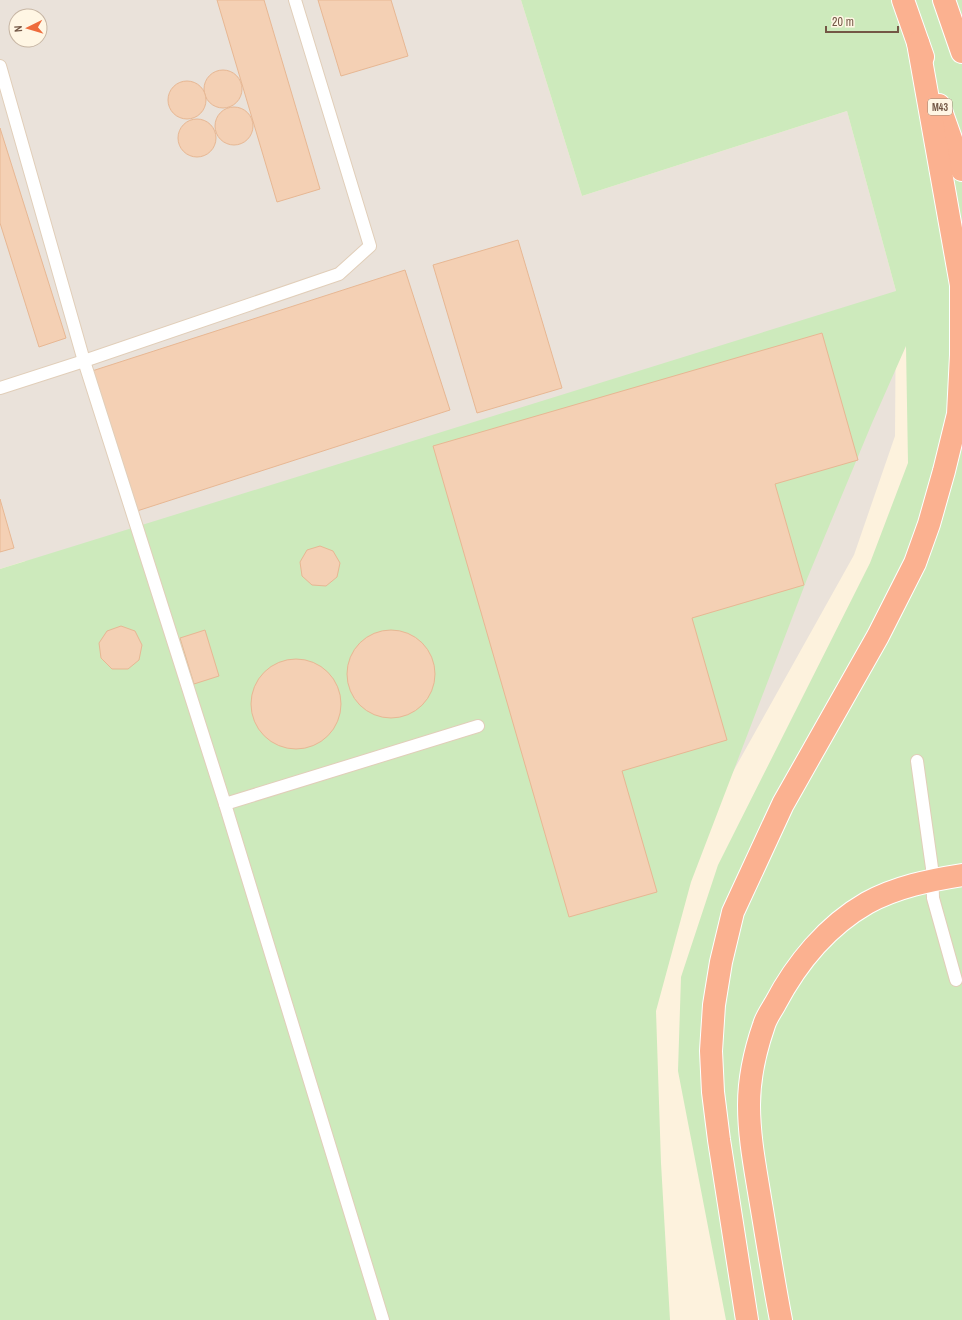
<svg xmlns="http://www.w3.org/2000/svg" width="962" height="1320" viewBox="0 0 962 1320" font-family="'Archivo Narrow',sans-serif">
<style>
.industrial{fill:#eae2da;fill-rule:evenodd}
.green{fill:#cdeabc}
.building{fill:#f4d0b4;stroke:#e7b793}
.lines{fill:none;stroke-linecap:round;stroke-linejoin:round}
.lane-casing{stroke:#e1ceb9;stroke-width:14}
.highway-casing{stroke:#fff;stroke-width:24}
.lane{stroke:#fff;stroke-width:12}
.highway{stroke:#fbb190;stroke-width:22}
.labels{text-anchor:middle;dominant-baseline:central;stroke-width:3;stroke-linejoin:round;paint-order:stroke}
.shield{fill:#fff6e4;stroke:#9d8775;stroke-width:1}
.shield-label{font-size:10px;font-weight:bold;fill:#735745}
</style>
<rect width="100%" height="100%" fill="#fdf2dd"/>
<path class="industrial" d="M0,0h521l61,196 265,-85 49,180 -1,145 -41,119 -167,299 -31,98 -52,368 -579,-759 -25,8zM16,16h24v24h-24z"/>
<path class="green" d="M521,0h441v1320h-236l-48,-249 3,-94 37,-112 152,-302 38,-100 -2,-117 -34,77 -65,156 -116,303 -35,129 5,152 9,157h-670v-751l896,-278 -49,-180 -265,85z"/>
<g class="building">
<path d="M217,0h47l56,189 -43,13z"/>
<path d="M318,0h73l17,56 -67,20z"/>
<circle cx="223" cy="89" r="19"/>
<circle cx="187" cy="100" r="19"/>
<circle cx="234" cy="126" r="19"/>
<circle cx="197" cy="138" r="19"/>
<path d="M0,128l66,210 -27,9 -39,-124z"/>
<path d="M518,240l44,148 -85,25 -44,-148z"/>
<path d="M405,270l45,140 -313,101 -45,-140z"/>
<path d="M822,333l36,127 -83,24 29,101 -112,33 35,122 -105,31 35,121 -88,25 -136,-471z"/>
<path d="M0,499l14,49 -14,4z"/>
<path d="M320,546l13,5 7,12 -3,14 -11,9 -14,-1 -10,-9 -2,-14 7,-12z"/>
<path d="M121,626l14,5 7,14 -3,15 -11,9h-16l-11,-11 -2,-15 8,-12z"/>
<circle cx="391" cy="674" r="44"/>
<path d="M205,630l14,46 -25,8 -14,-46z"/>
<circle cx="296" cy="704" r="45"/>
</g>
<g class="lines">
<g class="lane-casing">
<g id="lane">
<path d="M0,66l84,295 141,443 158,516"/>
<path d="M0,388l84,-27 255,-87 31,-28 -75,-246"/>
<path d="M917,761l15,107 1,30 23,82"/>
<path d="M225,804l253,-78"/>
</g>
</g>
<g class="highway-casing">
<g id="highway">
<path d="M903,0l20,57"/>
<path d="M944,0l18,52"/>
<path d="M939,105l23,65"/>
<path d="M747,1320l-28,-180 -6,-48 -2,-41 3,-46 7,-43 12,-50 50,-108 95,-168 37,-73 14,-39 15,-53 14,-57 3,-59v-70l-43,-242"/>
<path d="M781,1320c-8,-41 -14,-81 -21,-122 -5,-31 -11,-61 -11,-93 0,-26 6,-54 15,-80 2,-7 7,-14 11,-21 21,-40 52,-78 92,-101 29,-16 63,-23 95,-28"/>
</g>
</g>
<use href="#lane" class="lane"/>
<use href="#highway" class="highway"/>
</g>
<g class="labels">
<rect class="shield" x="928" y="99" width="24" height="16" rx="3"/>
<g class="shield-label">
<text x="940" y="107">M43</text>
</g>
</g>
<g transform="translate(28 28) rotate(265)"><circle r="19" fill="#fff6e4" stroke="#c7b6a4"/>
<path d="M0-3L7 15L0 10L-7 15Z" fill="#ee6b3c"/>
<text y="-6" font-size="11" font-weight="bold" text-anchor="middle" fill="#735745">N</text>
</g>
<path d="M826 26v6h72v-6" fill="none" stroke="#735745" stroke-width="2"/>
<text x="832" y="26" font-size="12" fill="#735745" stroke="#fff6e4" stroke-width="3" paint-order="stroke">20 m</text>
</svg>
